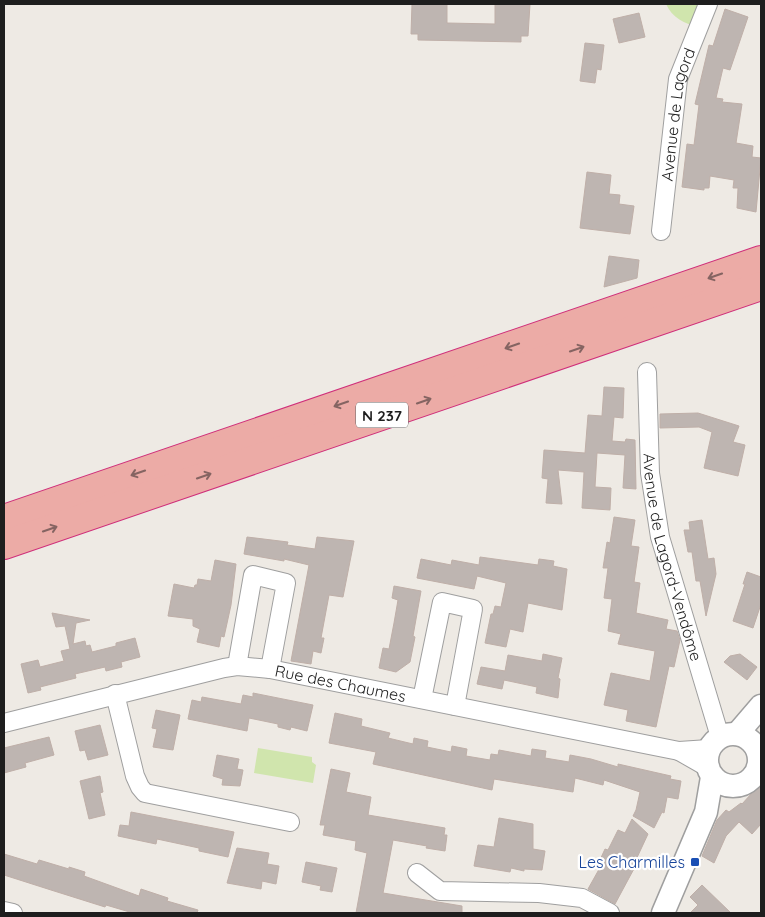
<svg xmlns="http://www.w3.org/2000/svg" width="765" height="917" viewBox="0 0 765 917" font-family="Quicksand,sans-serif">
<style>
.grass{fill:#d0e5ad}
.building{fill:#beb5b1;stroke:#bfafa8}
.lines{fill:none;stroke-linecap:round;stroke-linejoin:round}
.minor-casing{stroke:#9f9f9f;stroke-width:20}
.tertiary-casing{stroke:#9f9f9f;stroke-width:25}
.trunk-casing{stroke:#cf2f7a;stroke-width:30}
.minor{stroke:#fff;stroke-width:18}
.tertiary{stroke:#fff;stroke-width:22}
.trunk{stroke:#ecaba6;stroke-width:28}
.oneway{stroke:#856462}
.transit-dot{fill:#1a4fb4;stroke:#fff;stroke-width:2}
.labels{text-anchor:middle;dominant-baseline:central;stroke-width:4.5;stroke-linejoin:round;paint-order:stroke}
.shield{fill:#fff;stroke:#626262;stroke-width:1}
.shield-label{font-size:15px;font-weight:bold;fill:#1e1e1e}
.street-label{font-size:16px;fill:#1e1e1e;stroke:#fff}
.transit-label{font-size:16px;fill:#164399;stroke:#fff;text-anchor:end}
</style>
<rect width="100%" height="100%" fill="#eeeae4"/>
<g class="grass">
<path d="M666,4h42l-10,24c-13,-5 -26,-10 -32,-24z"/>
<path d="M258,748l54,9v5l4,3 -3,18 -59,-10z"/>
</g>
<g class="building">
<path d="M412,4h35v19l48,1v-20h35l-2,32h-7v6l-103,-2v-6h-7z"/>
<path d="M725,9l23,8 -18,53 -7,-2 -7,30 7,1 -1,3 20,2 -6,39 17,3 -1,11 9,1 -5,54 -19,-4 1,-20h-5l1,-8 -24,-4 -1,12h-5v2l-22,-3 5,-43 7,1 5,-40 -4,-1 14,-59 4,1z"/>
<path d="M639,13l6,24 -26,6 -6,-24z"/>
<path d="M585,43l19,2 -3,25 -4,-1 -2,14 -15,-2z"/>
<path d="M587,172l24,3 -2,19 11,1 -1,9 15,2 -4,28 -50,-6z"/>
<path d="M609,256l30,4 -2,18 -33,9z"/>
<path d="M604,387l20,1 -1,30 -9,-1 -2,24 13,1 1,-3 9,1 1,49 -13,-1 2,-33 -28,-2 -2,34 16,1 -1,22 -28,-2 2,-36 -26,-2 4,34 -16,-1 2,-24 -6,-1 2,-28 41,3 3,-38 14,1z"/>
<path d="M698,413l41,13 -6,16 12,3 -7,31 -34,-8 8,-36 -13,-5 -39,1v-14z"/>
<path d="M614,517l21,3 -4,26 8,1 -5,35 6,1 -4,30 32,7 -2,9 11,2 3,9 -6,27 -5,-1 -13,61 -30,-6 2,-11 -24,-5 7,-32 39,8 5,-30 -37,-7 3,-10 -13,-3 4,-32 -8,-1 4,-30h-5l4,-26 3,1z"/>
<path d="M702,520l6,39 6,-1 2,16 -10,42 -6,-35h-4l-4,-29h-4l-4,-22h6l-1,-8z"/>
<path d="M247,537l41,5 -1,3 28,4 2,-12 37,4 -11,56 -14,-2 -8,43h3l-3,15 -8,-2 -2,13 -20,-3 18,-96 -25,-6v2l-40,-7z"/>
<path d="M480,557l58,8 1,-6 15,2 -1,5 14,3 -5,41 -34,-7 -5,29 -13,-3 -4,18 -21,-4 6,-29h2l2,-8 6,1 5,-24 -29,-7 -3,13 -57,-11 4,-19 30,6 1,-5 27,5z"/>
<path d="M215,560l21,4 -5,41 -7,32 -3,-1 -2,11 -22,-5 3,-13 -7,-3v-7l-25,-3 6,-32 20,4 1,-3h2l1,-6 13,2z"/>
<path d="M747,572l14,5v27l-8,24 -20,-7 12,-37h-2z"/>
<path d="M394,586l27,5 -8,45 2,1 -5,25 -14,10 -17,-4 4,-20 6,1 5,-26 4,-23 -6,-2z"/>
<path d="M52,613l38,7 -14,3 -3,21 12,-3 1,5 4,-1 2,7 24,-6v-3l19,-5 5,19 -19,5 1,5 -16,4 -1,-4 -30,7 1,4 -36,9 1,3 -13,3 -7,-29 17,-4 2,7 24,-6 -3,-10 9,-2 -5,-23 -9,1z"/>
<path d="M543,654l19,4 -4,20 2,1 -2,19 -22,-5 1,-6 -33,-7 -2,9 -25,-5 4,-17 24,4 3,-16 34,6z"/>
<path d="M740,654l17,13 -10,13 -23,-18 6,-6z"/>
<path d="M253,693l60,12 -6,26 -16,-4 -1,3 -12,-3v-3l-29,-6 -2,13 -59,-12 4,-19 9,2 1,-5 39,7 2,-9 10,2z"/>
<path d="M156,710l24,5 -7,35 -20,-3 4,-18 -5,-1z"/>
<path d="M335,713l27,6 -1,7 29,7 -2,5 25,6 1,-6 14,3 -1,6 24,5 1,-6 15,3 -1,7 24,4 1,-6 7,1 1,-5 32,6 1,-7 14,2 -1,7 24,4 1,-7 21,4 27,8v-3l53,12 -1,3 11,2 -3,18 -11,-2 -3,16 -2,-1 -8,16 -21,-12 3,-6 4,-18 -36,-12 -1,5 -28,-7 -2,14 -79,-13 -2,11 -119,-26 3,-12 -47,-9z"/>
<path d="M100,725l8,30 -20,5 -3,-10 -5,1 -5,-20z"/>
<path d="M49,737l5,18 -29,8 1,4 -22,6v-25z"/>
<path d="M217,755l22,4 -2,10 6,1 -3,16 -18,-1 1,-6 -10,-3z"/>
<path d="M331,769l19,4 -4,19 25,5 -3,18 77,13 -1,7h3l-2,16 -19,-3 1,-2 -34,-6 -10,53 79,13v7h-106l11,-60 -12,-3 1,-9 -33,-6 2,-10h-5z"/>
<path d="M100,776l3,16 -3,1 5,22 -16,4 -9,-38z"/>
<path d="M761,783v41l-9,10 -13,-12 -13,14 -12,27 -12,-7 15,-36 9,-10 3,2 12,-9 1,1z"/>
<path d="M131,812l103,20 -6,25 -29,-6v-3l-42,-9 -1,5 -38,-8 2,-11 9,1z"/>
<path d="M499,818l34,6v25l12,2 -3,19 -18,-1v2l-13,-3 -1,4 -36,-6 4,-21 16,2z"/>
<path d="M632,819l16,15 -14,30 2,1 -21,39 -27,-15 14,-25 -3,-2 6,-13 3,1 10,-20 7,3z"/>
<path d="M237,848l32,5 -2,11 12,2 -3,18 -14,-3 -1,8 -34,-6z"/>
<path d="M4,854l33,10 2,-4 30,9v-2l16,5 -1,4 55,20 2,-7 27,9 -1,3 31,9 -1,3h-64l-27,-8 -1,2 -54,-17 -47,-15z"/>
<path d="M306,862l31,6 -5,24 -12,-2 1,-4 -19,-4z"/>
<path d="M702,885l29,28h-41l8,-8 -8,-8z"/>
</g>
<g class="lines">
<g class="minor-casing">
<g id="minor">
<path id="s1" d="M661,231l17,-152 30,-75"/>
<path id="s2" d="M647,372l3,101 10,64 60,200"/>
<path d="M237,666l16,-91 33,8 -16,86"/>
<path d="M115,694l20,82 5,11 5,6 145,29"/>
<path d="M422,699l20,-97 31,7 -18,97"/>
<path id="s3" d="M4,723l220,-55 13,-2 33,3 409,82 30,-2"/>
<path d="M679,751l28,16"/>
<path d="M417,873l23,18 99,2 43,5 28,15"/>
<path d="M4,911l9,2"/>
</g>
</g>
<g class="tertiary-casing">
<g id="tertiary">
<circle cx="733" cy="760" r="26"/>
<path d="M737,734l24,-28"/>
<path d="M663,913l43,-101 6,-35"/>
</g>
</g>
<g class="trunk-casing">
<g id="trunk">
<path d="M4,519l757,-259"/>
<path d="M4,545l757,-259"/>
</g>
</g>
<use href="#minor" class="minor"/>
<use href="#tertiary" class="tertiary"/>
<use href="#trunk" class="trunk"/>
</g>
<defs><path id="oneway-shaft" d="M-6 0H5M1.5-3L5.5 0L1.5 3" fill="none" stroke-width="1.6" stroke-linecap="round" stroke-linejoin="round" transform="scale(1.25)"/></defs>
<g class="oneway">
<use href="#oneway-shaft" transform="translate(715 276) rotate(161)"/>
<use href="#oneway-shaft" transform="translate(512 346) rotate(161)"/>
<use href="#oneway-shaft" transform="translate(577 349) rotate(-19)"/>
<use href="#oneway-shaft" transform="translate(424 401) rotate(-19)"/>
<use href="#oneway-shaft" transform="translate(341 404) rotate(161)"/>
<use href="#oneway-shaft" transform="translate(138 473) rotate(161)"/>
<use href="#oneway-shaft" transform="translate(204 476) rotate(-19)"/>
<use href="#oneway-shaft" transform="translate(50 529) rotate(-19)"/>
</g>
<rect class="transit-dot" x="690" y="857" width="10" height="10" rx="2.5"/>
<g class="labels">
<rect class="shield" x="356" y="402.5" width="52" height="25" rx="4"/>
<g class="shield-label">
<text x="382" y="415">N 237</text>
</g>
<g class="street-label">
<text stroke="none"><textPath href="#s1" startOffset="118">Avenue de Lagord</textPath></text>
<text stroke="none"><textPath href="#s2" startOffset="188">Avenue de Lagord-Vendôme</textPath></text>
<text stroke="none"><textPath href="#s3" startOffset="345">Rue des Chaumes</textPath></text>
</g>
<g class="transit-label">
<text x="685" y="862">Les Charmilles</text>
</g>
</g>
<rect width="765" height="917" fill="none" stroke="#1e1e1e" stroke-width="10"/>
</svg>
